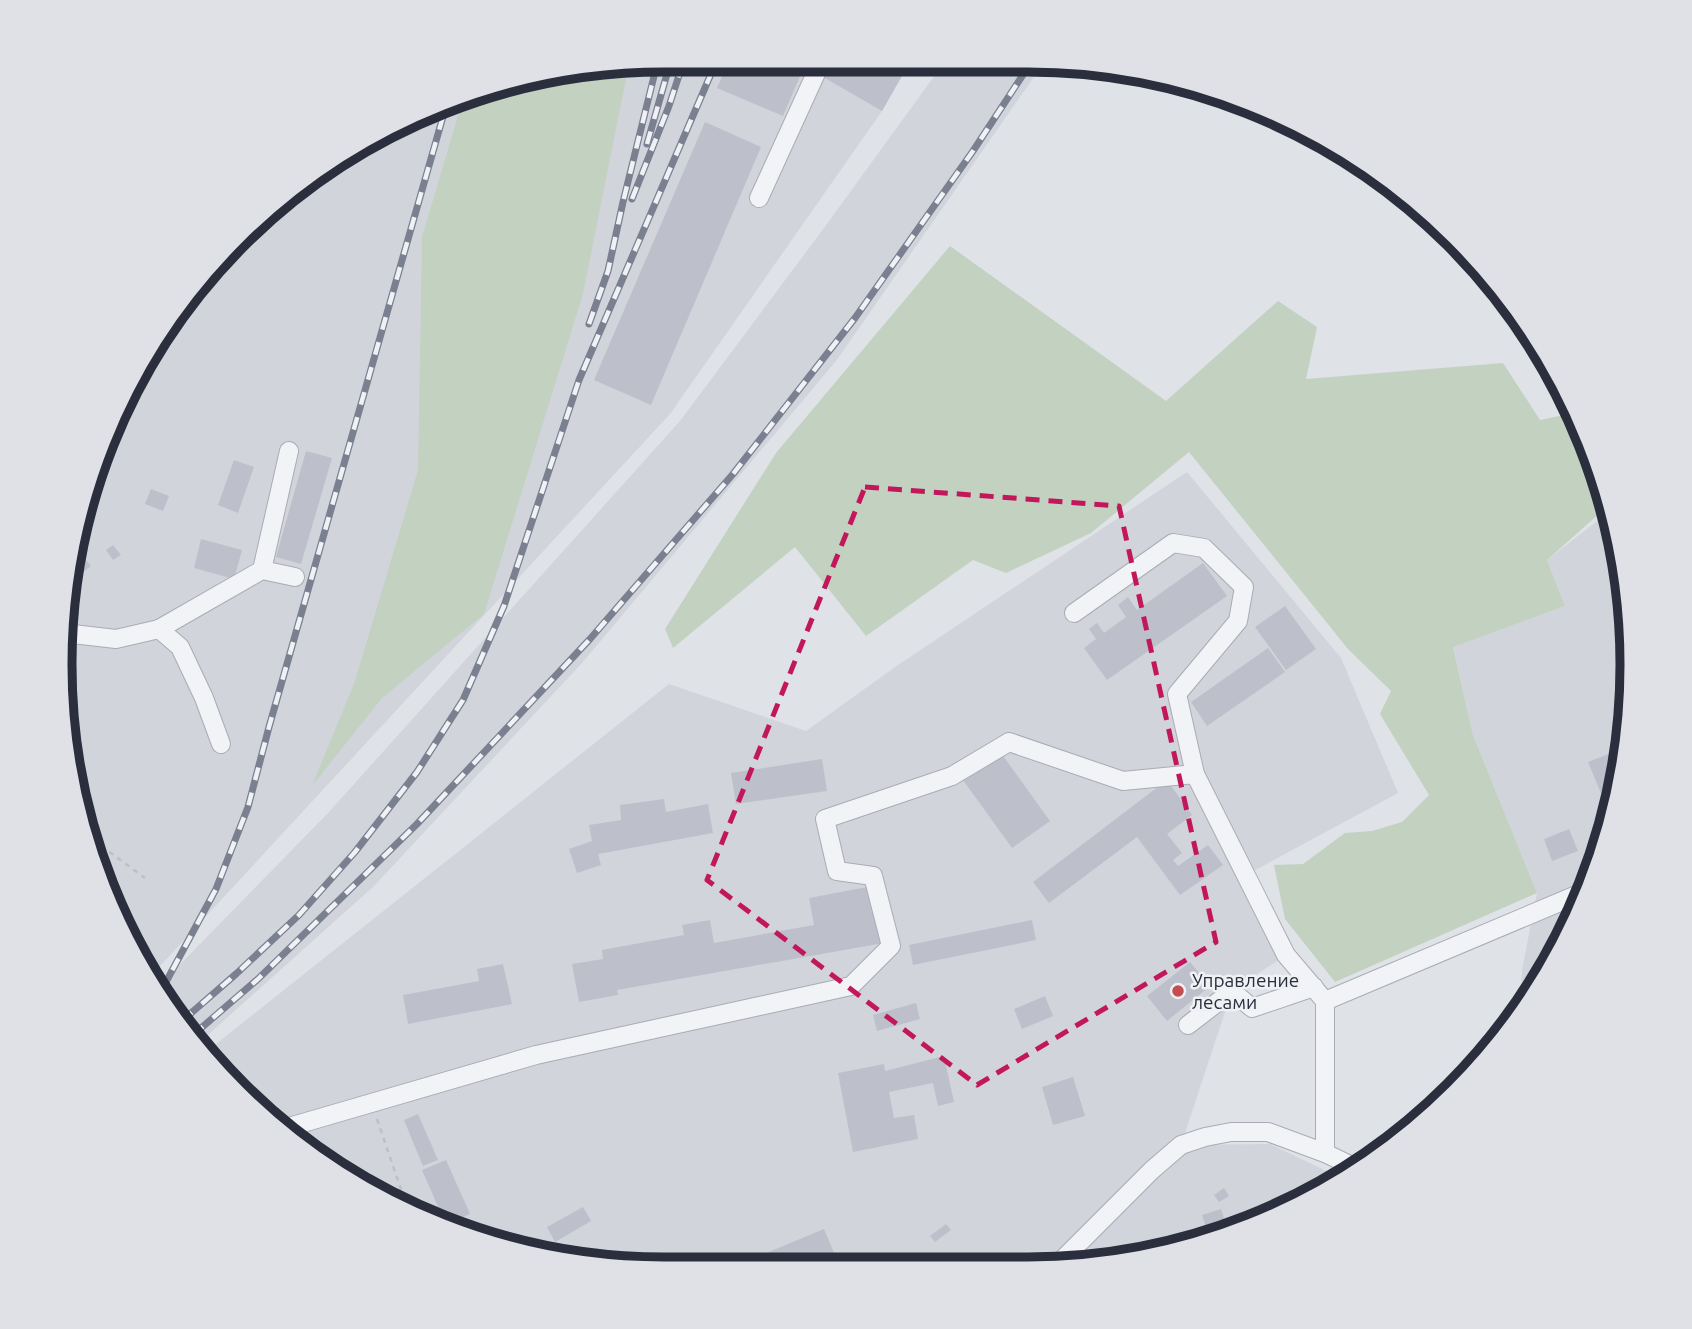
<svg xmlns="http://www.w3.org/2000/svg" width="1692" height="1329" viewBox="0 0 1692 1329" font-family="Ubuntu,sans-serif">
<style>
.built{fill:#d2d4dc}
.green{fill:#c3d1c1}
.building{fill:#bdc0ca}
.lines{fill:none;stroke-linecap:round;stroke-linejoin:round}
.minor-casing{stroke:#a9acb4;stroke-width:20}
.path{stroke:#bec0c6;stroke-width:2.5;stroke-dasharray:5 5;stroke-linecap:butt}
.minor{stroke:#f2f3f6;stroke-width:18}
.rail-casing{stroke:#7a8090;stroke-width:7}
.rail{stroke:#eff1f5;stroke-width:4.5;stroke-dasharray:13;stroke-linecap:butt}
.marked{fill:none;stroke:#c2185b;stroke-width:5;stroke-dasharray:14 9;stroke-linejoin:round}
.poi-dot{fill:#c34e50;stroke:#eff1f5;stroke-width:2.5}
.labels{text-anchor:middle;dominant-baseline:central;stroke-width:5;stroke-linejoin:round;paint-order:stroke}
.poi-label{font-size:19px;fill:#2a2e3d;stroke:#eff1f5;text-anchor:start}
.rim{fill:none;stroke:#2a2e3d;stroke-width:9}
</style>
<rect width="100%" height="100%" fill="#dfe2e7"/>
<g class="built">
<path d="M665,60h246l-29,51 -212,303 -521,564 -8,-11 -61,-146 -20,-156 20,-157 60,-146 96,-125 126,-96 146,-61z"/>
<path d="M946,60l99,1 -209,300 -254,302 -208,223 -175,157 -42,-55 172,-176 351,-391 144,-193z"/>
<path d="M1187,472l154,186 57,135 -152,82 40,80 -54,36 -51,154 89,-1 73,35 -13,9 -108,50 -155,30 -403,1 -117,-11 -114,-34 -105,-57 -92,-75 -30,-40 463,-368 137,47 92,-66z"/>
<path d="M1610,511l17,74 4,119 -19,117 -42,111 -49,78 1,-40 15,-77 -64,-158 -20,-89 112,-40 -18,-46z"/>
</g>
<g class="green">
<path d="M629,64l-46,230 -99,320 -102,84 -70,88 43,-105 63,-211 4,-233 41,-138 45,-19z"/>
<path d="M950,246l216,155 112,-100 39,26 -11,52 197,-16 37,57 34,-7 26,57 9,35 -62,55 18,46 -112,41 20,88 64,158 -202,89 -50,-63 -11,-54 29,-1 42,-31 27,-2 30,-9 27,-27 -49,-81 11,-23 -43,-42 -159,-197 -98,81 -85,40 -33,-13 -107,76 -71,-89 -122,101 -8,-19 111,-176z"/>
</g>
<g class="building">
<path d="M729,60h78l-24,56 -66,-28z"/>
<path d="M826,60h85l-29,51 -64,-37z"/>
<path d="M705,122l56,25 -110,258 -57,-25z"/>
<path d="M306,451l26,7 -31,106 -25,-7z"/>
<path d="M234,460l20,7 -16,46 -20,-8z"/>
<path d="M151,489l18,7 -6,15 -18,-7z"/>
<path d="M201,539l41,11 -8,29 -40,-11z"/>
<path d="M113,545l8,10 -8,5 -7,-10z"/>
<path d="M75,547l16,19 -21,17 4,-26z"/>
<path d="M1203,563l24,33 -120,84 -23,-32 12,-9 -7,-10 8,-6 7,10 22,-16 -8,-12 10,-8 9,13z"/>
<path d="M1285,606l31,43 -30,21 -31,-43z"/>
<path d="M1268,648l17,24 -78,54 -16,-24z"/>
<path d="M1624,748l-12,73 -8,22 -7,-17 15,-6 -24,-58z"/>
<path d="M1001,753l49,68 -38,27 -49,-68z"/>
<path d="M822,759l5,32 -91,13 -5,-31z"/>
<path d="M75,780l12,9 -9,13z"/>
<path d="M1167,780l25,35 -25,19 15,19 -9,7 5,6 30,-21 15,20 -43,30 -43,-58 -88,66 -16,-21z"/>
<path d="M664,799l2,13 42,-8 5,29 -115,21 3,11 -24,8 -8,-24 23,-8 -3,-16 32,-5 -1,-15z"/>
<path d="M1569,829l9,22 -26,10 -8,-22z"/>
<path d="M867,887l5,27 7,-1 5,30 -267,47 1,5 -39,7 -7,-38 31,-5 -1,-9 82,-15 -2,-10 28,-5 4,23 100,-18 -5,-27z"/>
<path d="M1032,920l4,20 -123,25 -4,-20z"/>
<path d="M1190,962l20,24 -43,35 -20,-25z"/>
<path d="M503,964l9,40 -104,20 -5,-29 76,-14 -2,-12z"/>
<path d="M1045,996l8,20 -31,13 -8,-20z"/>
<path d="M916,1003l4,16 -43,12 -4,-16z"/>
<path d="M944,1056l10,46 -16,4 -5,-23 -44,9 5,26 20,-3 4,24 -65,13 -15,-79 46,-9 1,7z"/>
<path d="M1073,1077l12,39 -32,9 -11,-38z"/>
<path d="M418,1114l20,46 -15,6 -19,-46z"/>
<path d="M446,1160l24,54 -24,11 -24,-55z"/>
<path d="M1224,1188l5,8 -10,6 -5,-7z"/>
<path d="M583,1207l8,14 -36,21 -8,-15z"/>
<path d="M1221,1209l7,22 -19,6 -7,-22z"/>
<path d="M946,1224l5,6 -16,12 -5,-6z"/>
<path d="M824,1229l16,38 -5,2h-71l-5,-13z"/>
<path d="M597,1248l7,16 -21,-3 -3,-5z"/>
</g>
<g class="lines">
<g class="minor-casing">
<g id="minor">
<path d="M759,198l63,-138"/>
<path d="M262,570l27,-119"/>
<path d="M1074,613l99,-70 31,5 40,39 -6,34 -61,73 18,80"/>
<path d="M159,629l103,-59 33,7"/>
<path d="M64,633l52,6 43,-10 21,18 24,51 17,46"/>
<path d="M1188,1025l44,-34 20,17 62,-21"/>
<path d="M283,1130l6,-3 247,-72 315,-69 40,-40 -18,-70 -36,-5 -12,-52 127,-43 57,-34 114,39 72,-7 91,181 39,46"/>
<path d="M1325,1153v-152l261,-110"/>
<path d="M1054,1268l98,-98 29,-25 24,-8 26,-5h37l57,21 33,16"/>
</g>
</g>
<g class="path">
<path d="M85,834l60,44"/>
<path d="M377,1119l31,91"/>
</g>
<use href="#minor" class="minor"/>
<g class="rail-casing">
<g id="rail">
<path d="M647,144l24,-84"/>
<path d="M632,199l37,-93 15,-46"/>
<path d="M589,324l19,-53 15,-69 35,-142"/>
<path d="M160,993l56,-104 32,-82 21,-80 177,-621"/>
<path d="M182,1021l54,-47 63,-59 56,-63 62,-80 46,-72 41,-94 75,-226 138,-320"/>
<path d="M193,1035l65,-56 159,-155 173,-185 143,-165 122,-156 118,-167 59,-90"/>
</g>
</g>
<use href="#rail" class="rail"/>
</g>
<path class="marked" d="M865,487l254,19 97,436 -239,143 -270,-205z"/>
<circle class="poi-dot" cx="1178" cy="991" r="7"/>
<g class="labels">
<g class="poi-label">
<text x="1192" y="980">Управление<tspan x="1192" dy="22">лесами</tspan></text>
</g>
</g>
<path d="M0 0H1692V1329H0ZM664 72H1028A592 592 0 0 1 1620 664V665A592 592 0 0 1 1028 1257H664A592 592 0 0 1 72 665V664A592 592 0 0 1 664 72Z" fill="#dfe1e6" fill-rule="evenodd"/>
<path class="rim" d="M664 72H1028A592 592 0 0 1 1620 664V665A592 592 0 0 1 1028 1257H664A592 592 0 0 1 72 665V664A592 592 0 0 1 664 72Z"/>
</svg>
